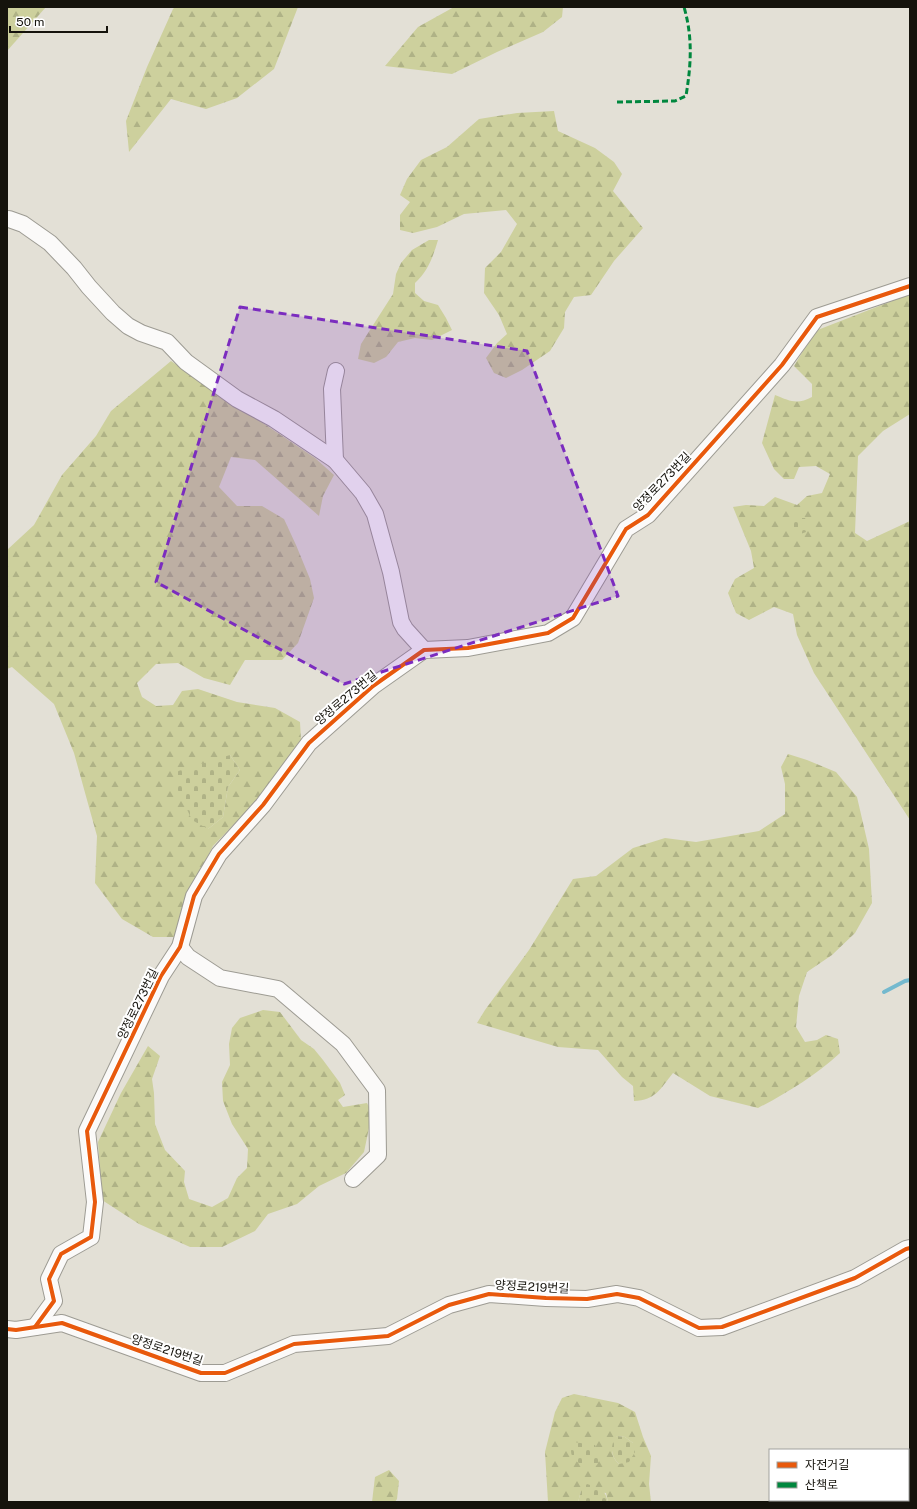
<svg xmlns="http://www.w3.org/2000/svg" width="917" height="1509" viewBox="0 0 917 1509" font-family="'Public Sans','Noto Sans KR',sans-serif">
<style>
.forest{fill:url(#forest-firs);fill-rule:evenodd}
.cemetery{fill:url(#cemetery-stones)}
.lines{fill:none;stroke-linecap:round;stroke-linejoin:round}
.stream{stroke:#74b9ce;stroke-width:4}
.minor-casing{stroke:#9d9b93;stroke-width:18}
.minor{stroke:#fbfaf9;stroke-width:16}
.quiet{stroke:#00873e;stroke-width:3;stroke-dasharray:6 3;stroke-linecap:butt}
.cycleway-casing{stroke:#fff;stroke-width:6}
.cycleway{stroke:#e8590c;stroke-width:4}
.marked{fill:#7b2cbf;fill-opacity:0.2;stroke:#7b2cbf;stroke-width:3;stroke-dasharray:8 5;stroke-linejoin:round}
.labels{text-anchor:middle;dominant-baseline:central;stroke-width:4;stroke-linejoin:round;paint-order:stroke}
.street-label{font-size:12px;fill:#15130c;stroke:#fff}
</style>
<defs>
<pattern id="forest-firs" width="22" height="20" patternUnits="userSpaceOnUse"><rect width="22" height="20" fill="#cdd09d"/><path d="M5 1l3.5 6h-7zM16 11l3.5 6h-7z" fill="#afb286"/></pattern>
<pattern id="cemetery-stones" width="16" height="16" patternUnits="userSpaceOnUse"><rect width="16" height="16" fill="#cdd09d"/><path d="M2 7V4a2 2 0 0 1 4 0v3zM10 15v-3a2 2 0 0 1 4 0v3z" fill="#afb286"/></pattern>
</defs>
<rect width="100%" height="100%" fill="#e3e0d6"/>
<g class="forest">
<path d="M7,7h39l-39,44z"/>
<path d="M175,7h123l-24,62 -37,29 -31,11 -35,-10 -42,53 -3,-31 21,-54 26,-58z"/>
<path d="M454,7h109l-1,10 -19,15 -46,20 -45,22 -67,-8 33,-39z"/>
<path d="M554,111l4,20 37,17 19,14 8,12 -9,17 30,37 -29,33 -23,34 -17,2 -9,15 -1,16 -14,23 -28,19 -16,8 -12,-5 -8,-15 11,-15 10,-9 -8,-19 -15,-22 1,-25 16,-16 16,-28 -11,-14 -42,4 -27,13 -24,6 -13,-3v-15l10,-13 -10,-7 7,-16 14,-19 26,-13 32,-28 38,-6z"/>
<path d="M429,240h9c-5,17 -10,31 -23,43v10l9,8 14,4 8,13 6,12 -20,10 -17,-2 -17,4 -12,15 -12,6 -16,-4 3,-15 32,-50 3,-20 5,-11 11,-13z"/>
<path d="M910,294v120l-27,17 -25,25 -3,77 12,8 43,-20v299l-96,-147 -17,-38 -4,-21 -19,-7 -25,13 -13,-7 -8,-20 7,-14 19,-11 -3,-17 -18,-44 13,-2 18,1 11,-9 22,8 10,-9 15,-3 8,-19 -14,-8 -17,1 -5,12h-10l-10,-10 -12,-26 13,-48c15,6 22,10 37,2v-13l-18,-18 21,-35z"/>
<path d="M171,361l144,97 19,17 -11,21 -4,20 -64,-56 -24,-3 -12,30 18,19h25l22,13 12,26 14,34 4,19 -16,45 -16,17h-37l-15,25 -26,-7 -26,-15 -22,1 -19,19 5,14 14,9 17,-1 9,-14 16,-2 39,13 38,6 25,14 1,18 -39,55 -49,51 -27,53 -10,38h-23l-31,-18 -27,-36 2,-47 -23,-83 -20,-49 -42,-37 -5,2v-119l27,-25 28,-50 34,-39 15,-25zM230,755l10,15 -12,17 -5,30 -15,12z"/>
<path d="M788,754l19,6 29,12 21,25 12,52 3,54 -17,30 -23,22 -25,17 -8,24 -3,31 9,15 12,-2 9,-5 12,4 2,14c-25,23 -53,40 -82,55l-48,-12 -37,-23c-13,16 -17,27 -39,28l-1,-15 -11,-9 -24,-27 -40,-3 -81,-24 8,-13 44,-60 44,-71 23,-3 37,-28 32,-10 31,4 63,-11 26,-17v-30l-4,-17z"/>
<path d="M263,1010l17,2 21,28 13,9 9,11 17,23 5,12 -7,5 5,7 24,-4 4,8 -2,17 -5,24 -18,21 -27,13 -22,18 -29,10 -13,17 -33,16h-32l-51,-23 -37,-24 -4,-58 23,-49 27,-47 12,10 -8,23 2,14 1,31 10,26 20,21 -1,11 5,17 23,8 16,-9 9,-20 10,-10 1,-19 -16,-25 -9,-23 -1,-19 8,-17 -1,-21 3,-16 8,-10z"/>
<path d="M574,1394l44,9 17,9 8,25 8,19 -2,28 2,18h-43l-2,-9 -25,-2 -3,11h-30l-3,-50 10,-40 7,-14zM617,1436l8,1 8,6 -14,21c-10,-10 -7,-16 -2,-28z"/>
<path d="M389,1470l10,11 -2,18 -2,3h-23l3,-25z"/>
</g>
<g class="cemetery">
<path d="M795,518h10l3,7 -2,7 -8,3 -7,-4v-9z"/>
<path d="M230,755l10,15 -12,17 -5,30 -15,12 -16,-9 -15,-32 -2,-16z"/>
<path d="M617,1436l8,1 8,6 2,9 -6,10 -10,2c-8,-7 -10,-19 -2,-28z"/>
<path d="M573,1442l22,3 5,12 -3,8 -14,1c-10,-7 -15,-11 -10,-24z"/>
<path d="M587,1484c13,4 18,5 21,18h-30l3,-11z"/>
</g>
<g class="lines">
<path class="stream" d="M884,992l21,-11 5,-1"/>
<g class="minor-casing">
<g id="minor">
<path d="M9,219l14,5 27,19 24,25 15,19 24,26 15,13 13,7 26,9 19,20 51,37 37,20 61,41 28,33 12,21 16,58 10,50 4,7 19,21"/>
<path d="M335,460l-3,-71 4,-18"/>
<path d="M180,947l8,10 32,21 58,11 65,55 34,46 1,65 -25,24"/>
<path d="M35,1327l19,-26 -5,-22 12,-25 30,-17 4,-35 -8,-71 74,-155 19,-29 14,-51 25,-42 44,-49 46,-62 64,-57 51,-36 44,-2 80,-15 25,-15 53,-89 22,-14 134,-150 35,-48 93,-31"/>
<path d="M7,1329l9,1 46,-7 139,50h24l69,-29 94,-8 61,-31 40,-11 57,4 41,1 30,-5 22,4 60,30 23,-1 133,-49 51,-29 4,-1"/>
</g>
</g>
<use href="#minor" class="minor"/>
<path class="quiet" d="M617,102l58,-1 11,-5c5,-31 7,-58 -2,-89"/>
<g class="cycleway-casing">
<g id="cycleway">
<path d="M35,1327l19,-26 -5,-22 12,-25 30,-17 4,-35 -8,-71 74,-155 19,-29 14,-51 25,-42 44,-49 46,-62 64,-57 51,-36 44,-2 80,-15 25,-15 53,-89 22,-14 134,-150 35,-48 93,-31"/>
<path d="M7,1329l9,1 46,-7 139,50h24l69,-29 94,-8 61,-31 40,-11 57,4 41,1 30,-5 22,4 60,30 23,-1 133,-49 51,-29 4,-1"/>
</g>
</g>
<use href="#cycleway" class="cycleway"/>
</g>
<path class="marked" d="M240,307l287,44 91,245 -274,88 -188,-102z"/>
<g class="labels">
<g class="street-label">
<text transform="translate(662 482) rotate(-46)">양정로273번길</text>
<text transform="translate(346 698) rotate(-40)">양정로273번길</text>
<text transform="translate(138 1004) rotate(-64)">양정로273번길</text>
<text transform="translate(532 1287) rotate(3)">양정로219번길</text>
<text transform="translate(167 1350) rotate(18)">양정로219번길</text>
</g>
</g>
<rect width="917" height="1509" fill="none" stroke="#15130c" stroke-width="16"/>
<rect x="769" y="1449" width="140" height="52" fill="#ffffff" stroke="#a1a19e"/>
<rect x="777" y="1462" width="20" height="6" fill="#e8590c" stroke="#a1a19e"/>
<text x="805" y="1469" font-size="12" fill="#15130c">자전거길</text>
<rect x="777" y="1482" width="20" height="6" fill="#00873e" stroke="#a1a19e"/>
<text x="805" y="1489" font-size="12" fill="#15130c">산책로</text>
<path d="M10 26v6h97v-6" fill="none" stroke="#15130c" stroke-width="2"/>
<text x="16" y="26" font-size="12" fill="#15130c" stroke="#ffffff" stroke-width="3" paint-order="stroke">50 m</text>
</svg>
